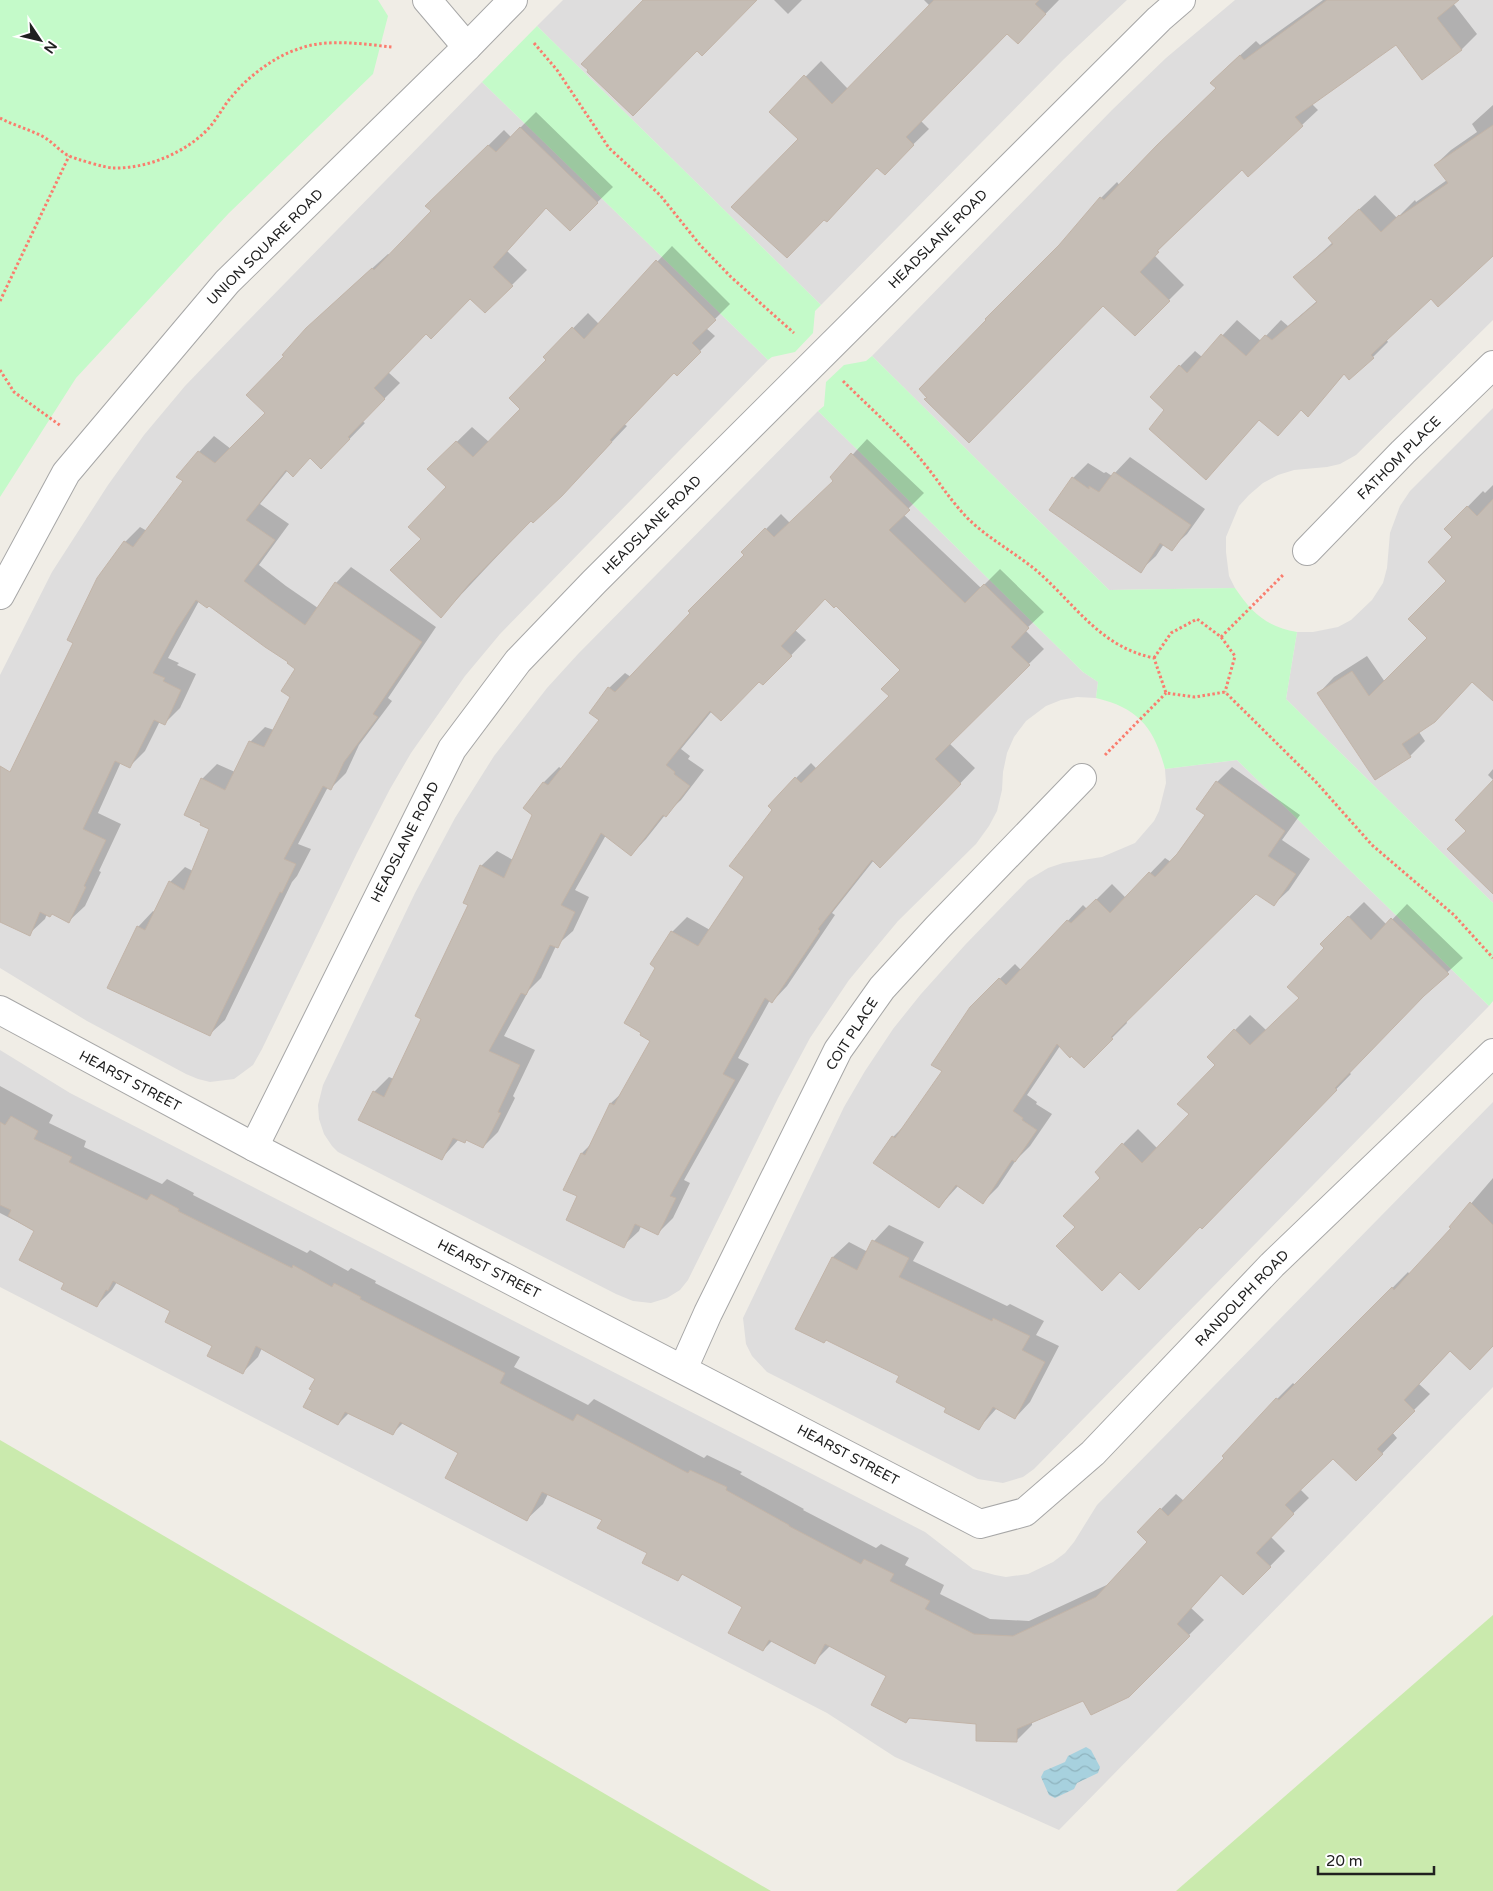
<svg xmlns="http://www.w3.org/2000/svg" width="1493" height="1891" viewBox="0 0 1493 1891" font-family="'Varela Round',sans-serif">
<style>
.residential{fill:#dedddd}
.grass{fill:#caeaad}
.park{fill:#c4fac9}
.water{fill:url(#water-waves)}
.shadow{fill:#0003}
.building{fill:#c5bdb5;stroke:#c2b4a8}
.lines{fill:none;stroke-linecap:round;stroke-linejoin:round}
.street-casing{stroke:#a7a7a7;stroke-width:30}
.path{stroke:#fa7d6e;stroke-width:3;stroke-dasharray:2.5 2.5;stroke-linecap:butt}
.street{stroke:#fff;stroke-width:28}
.labels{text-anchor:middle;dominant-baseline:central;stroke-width:5;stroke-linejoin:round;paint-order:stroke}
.street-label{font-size:14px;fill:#202020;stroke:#fff}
</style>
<defs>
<pattern id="water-waves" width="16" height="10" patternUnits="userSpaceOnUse" patternTransform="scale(1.25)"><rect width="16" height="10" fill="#a7d1de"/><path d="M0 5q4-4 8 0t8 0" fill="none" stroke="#8fb3be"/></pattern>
</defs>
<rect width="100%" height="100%" fill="#f0ede6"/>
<g class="residential">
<path d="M563,0h564l-63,59 -243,246 -284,-279z"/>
<path d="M1235,0h258v320l-137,135 -16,9 -13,3 -33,3 -16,5 -15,8 -14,12 -10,11 -13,31v15l3,24 6,12 -126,2 -237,-234 240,-246 54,-52z"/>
<path d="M482,82l286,278 -268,274 -35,42 -54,77 -21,36 -33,64 -95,196 -9,16 -19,14 -24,3 -12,-3 -12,-5 -99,-53 -87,-53v-293l52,-103 56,-87 36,-50 41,-49 56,-58z"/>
<path d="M1493,408v495l-207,-204 11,-67h16l25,-5 13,-7 21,-20 11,-17 4,-15 3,-35 10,-27 10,-15z"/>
<path d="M818,411l265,261 15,10 -2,16 -19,-1 -16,3 -15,6 -20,15 -12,16 -7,16 -4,19 -1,18 -5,21 -8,15 -13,18 -78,77 -49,59 -39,58 -32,60 -90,182 -8,10 -13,8 -16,5 -18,-2 -17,-7 -278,-142 -6,-6 -8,-12 -5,-15 -1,-14 5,-20 92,-192 40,-75 39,-62 53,-68 31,-34z"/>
<path d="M1237,760l252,246 -455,463 -11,8 -20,6 -25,-4 -211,-107 -15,-16 -6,-12 -3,-26 101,-211 21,-36 28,-42 28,-35 44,-49 63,-65 20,-12 15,-5 39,-6 33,-14 19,-22 5,-10 7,-28 -1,-14z"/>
<path d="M0,1050l70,43 855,439 48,37 22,6 11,2 22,-3 25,-12 12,-9 9,-11 23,-37 396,-403v285l-434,443 -164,-73 -68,-44 -827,-426z"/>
</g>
<g class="grass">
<path d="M0,1440l771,451h-771z"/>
<path d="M1493,1615v276h-317z"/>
</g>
<g class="park">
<path d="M0,0h378l10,16 -15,58 -144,139 -153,165 -76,119z"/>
<path d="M537,26l284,279 -6,6 -2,22 -18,19 -23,5 -4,3 -286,-278z"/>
<path d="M872,356l237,234 126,-2c17,25 32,39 62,44l-11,67 207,204v98l-4,5 -252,-246 -72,9c-11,-42 -27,-61 -69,-71l2,-16 -15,-10 -265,-261 6,-5 2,-24 18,-17 22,-4z"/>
</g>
<path class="water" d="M1086,1747l5,3 9,17 -2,6 -21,10 -3,6 -19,9 -6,-3 -8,-18 3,-6 21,-9 3,-6z"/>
<g class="shadow">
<path d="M774,0h28l-14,14z"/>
<path d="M924,0h135l-41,42 -10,-10 -87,89 8,8 -45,44 -6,-6 -79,-28 -28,-27 50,-51 27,28 82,-83z"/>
<path d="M1323,0h134l-4,3 24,31 -15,15 -40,29 -25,-35 -85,61 6,6 -16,15 -54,51 -6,-7 -70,67 -18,19 30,30 -34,34 -89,-74 40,-47 16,-16 3,4 97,-98 10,-21 29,-26 4,4z"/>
<path d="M1493,105v146l-62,46 -45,42 2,3 -15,15 -24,21 -4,-5 -37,42 -6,-6 -42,10 -54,59 -40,-68 14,-44 15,-15 7,6 35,-37 24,21 20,-21 7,6 29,-25 -22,-24 38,-35 11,-19 31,-28 22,23 18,-18 1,2 31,-22 -12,-15 16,-15 26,-18 -5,-8z"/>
<path d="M536,112l77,75 -43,42 -23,-22 -40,44 20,19 -42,42 -15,-15 -44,36 -38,39 12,11 -38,38 3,2 -28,29 -26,5 -23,13 -28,34 29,20 -30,41 27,21 32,22 18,-25 15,-16 85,60 -48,71 4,3 -33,44 -13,28 -15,15 -3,-1 -30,57 13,5 -14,27 -5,6 -67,138 -16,15 -71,-108 15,-16 2,1 15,-30 15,-15 8,4 18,-42 -9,-50 15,-15 18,8 15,-30 15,-15 9,3 18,-33 5,-28 -7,-8 -81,-57 -10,-3 -31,57 11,5 -2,2 19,9 -16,34 -16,16 -4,-3 -15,30 -16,16 -8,-5 -23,51 23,11 -22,47 2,1 -16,34 -16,15 -17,-8 -5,1 -2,5 -16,15 -29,-14v-109l125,-269 15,-15 7,4 37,-50 15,-29 15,-16 17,13 36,-36 18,-57 38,-43 65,-59 2,1 43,-44 -6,-5 77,-76 7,7z"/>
<path d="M672,246l58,58 -24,24 9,8 -38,38 -2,-2 -51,52 3,2 -50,53 -46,41 -90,96 -18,-77 25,-52 -19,-18 43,-42 17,15 33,-33 26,-49 -3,-3 43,-44 11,11z"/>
<path d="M867,439l57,54 -21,21 78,74 19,-19 44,43 -19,18 19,19 -95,94 26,25 -80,83 -21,9 -42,53 3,2 -48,71 -15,16 -2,-2 -32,58 11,6 -65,116 6,3 -17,35 -15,15 -17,-7 -2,5 -16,15 -44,-50 -14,-7 17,-36 10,-10 19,-40 13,-12 27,-50 5,-74 16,-35 15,-15 23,13 36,-53 50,-99 15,-15 6,6 73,-73 11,-26 -65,-66 -10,-6 -31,32 11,10 -43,44 -4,-4 -47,31 -31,38 9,7 -2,3 16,11 -23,30 -16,15 -19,24 -15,16 -25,-20 -31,55 14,7 -16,34 -17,15 -15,32 -12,12 -25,46 31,14 -22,46 2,2 -17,34 -15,15 -16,-8h-8l-17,19 -68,-66 15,-15 5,2 28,-60 47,-114 12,-39 16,-15 16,9 20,-46 -8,-6 19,-26 15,-15 3,2 39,-49 -11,-7 19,-25 16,-15 6,4 115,-122 -3,-3 38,-38 9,9 45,-43 -3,-3z"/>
<path d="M1130,457l75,52 -18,25 -16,15 -7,-5 -8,12 -16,15 -67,-93 15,-15 16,10 2,-1 6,4z"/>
<path d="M1493,485v197l-20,-1 -54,51 6,9 -15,15 -91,-63 15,-16 33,-21 18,26 44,-44 19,-57 6,-44 -8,-8 37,-38 2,2z"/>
<path d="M1232,767l68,48 -18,25 28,19 -21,31 -16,15 -17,-12 -130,128 1,2 -43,43 -24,-20 -33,49 10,7 -1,2 16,10 -22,32 -14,14 -18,27 -15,15 -25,-16 -19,21 -46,-70 13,-13 38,-54 27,-63 44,-43 6,6 62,-65 4,4 25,-25 14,14 39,-40 6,4 35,-47 11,-33z"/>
<path d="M1493,769v11l-5,-5z"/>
<path d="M1364,902l23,23 20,-21 56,54 -37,34 -77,80 2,2 -134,138 -140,15 25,-49 21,-34 15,-15 19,19 33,-34 26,-49 -8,-8 42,-42 16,15 35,-33 25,-49 -5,-4z"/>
<path d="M0,1086l53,29 -4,8 37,18 -2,6 78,37 5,-5 27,14 -1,2 114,58 3,-3 38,21 3,-3 25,13 -1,2 145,74 -6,10 74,38 6,-6 110,59 3,-3 35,17 -2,2 64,35 -1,1 73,38 5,-4 28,14 -4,7 39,20 -4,9 50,25 39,2 82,-38 37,-41 13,-33 15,-15 8,7 42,-43 -2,-2 53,-57 16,-16 3,3 112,-114 2,3 42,-47 -1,-1 42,-49v167l-42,5 -32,34 11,10 -38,38 5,6 -25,26 -39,-6 -33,31 9,9 -39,38 15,15 -42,43 -21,-20 -31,34 13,12 -76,76 -44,4 -52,22v3l-16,16 -39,-18 -66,-6 -5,5 -18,-46 -58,-30 -16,16 -42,-21 -9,9 -19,-44 -60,-33 -6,6 -29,-27 -46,-32 -55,-26 -5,10 -16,15 -67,-67 -57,-29 -11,11 -43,-21 -11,11 -24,-34 3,-11 -55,-31 -4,9 -15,15 -71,-61 -55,-29 -5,8 -15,15 -31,-22 -31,-52 -35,-18z"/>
<path d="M889,1225l35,17 -11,19 94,45 3,-2 34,17 -8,14 23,11 -29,56 -15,16 -18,-10 -18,20 -78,-53 -74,-36 -31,-11 37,-71 16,-15 19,10 6,-11z"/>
</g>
<g class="building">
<path d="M643,0h114l-55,56 -5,-5 -64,65 -46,-44 1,-2 -7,-6z"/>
<path d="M934,0h105l-4,4 11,10 -28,30 -11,-10 -101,103 8,8 -29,30 -8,-7 -50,54 -3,-2 -37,38 -56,-51 67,-68 -29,-27 35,-37 28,29z"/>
<path d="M1327,0h132l-22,18 25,32 -40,30 -26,-35 -101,72 8,9 -55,51 -6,-7 -85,81 2,1 -19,20 30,29 -35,35 -32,-30 -134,137 -45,-44 3,-1 -8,-9 67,-69 -1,-1 74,-74 41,-48 4,3 53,-55 59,-57 -6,-5 30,-28 4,5z"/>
<path d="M1493,125v131l-55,51 -7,-8 -60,56 3,3 -25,22 -5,-6 -36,43 -7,-7 -23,26 -19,-16 -53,60 -57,-51 15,-19 -14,-13 29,-32 8,8 34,-39 25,22 19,-21 7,5 45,-38 -24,-25 40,-33 -5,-6 31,-29 22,23 18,-17 1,1 48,-33 -14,-18z"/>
<path d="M520,127l78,76 -28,28 -24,-23 -53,59 20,19 -28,27 -15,-14 -39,40 -5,-5 -52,54 11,11 -37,38 2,2 -29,30 -11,-11 -17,19 -7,-7 -40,50 29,20 -31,41 27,20 34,24 30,-43 87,60 -49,72 5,3 -34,45 -13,28 -8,-4 -39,73 12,5 -14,29 -2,-1 -70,144 -103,-48 30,-62 8,4 24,-49 15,9 25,-61 -9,-4 1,-2 -17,-8 17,-37 24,12 24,-49 15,6 26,-50 -9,-6 14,-22 -8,-6 1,-1 -23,-15 -56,-41 -2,2 -11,-8 -19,29 -24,44 12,5 -2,3 18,9 -16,35 -11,-5 -24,48 -15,-7 -32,68 23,11 -22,46 2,1 -17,36 -17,-9 -2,3 -10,-5 -10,24 -30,-14v-156l10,6 63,-129 -6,-3 30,-62 27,-37 9,6 50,-66 -7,-4 22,-26 17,12 50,-50 -19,-18 38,-39 -2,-1 24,-27 66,-60 2,2 57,-59 -6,-5 63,-61 8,7z"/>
<path d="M656,260l60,60 -24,23 9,9 -24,24 -3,-3 -64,67 2,2 -50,54 -29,27 -2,-2 -61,62 -29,35 -51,-48 31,-31 -13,-12 38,-40 -19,-18 29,-28 17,16 47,-48 -11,-11 37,-38 -3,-3 29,-30 12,12z"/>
<path d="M851,453l59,57 -21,20 76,73 19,-19 45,44 -18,19 19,18 -95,94 26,25 -81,84 -8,-8 -54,69 2,2 -48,72 -7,-5 -42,76 12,6 -65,116 6,2 -18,37 -23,-11 -11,24 -58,-28 11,-24 -14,-6 18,-37 4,2 25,-52 4,2 36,-64 -10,-6 1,-2 -17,-10 31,-55 -5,-4 21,-33 27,15 46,-69 -15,-11 43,-56 -4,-4 27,-29 6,6 88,-87 -8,-7 19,-19 -64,-64 -2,2 -9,-9 -44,47 11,10 -29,29 -4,-3 -38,39 -11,-10 -44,54 9,7 -1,2 16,12 -24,31 -3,-2 -32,41 -30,-23 -40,72 14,7 -17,36 -8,-3 -24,50 -5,-2 -32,58 31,14 -22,47 3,1 -18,35 -17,-8 -1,3 -12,-5 -11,22 -84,-40 15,-29 11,6 37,-78 -6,-3 53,-111 -5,-2 17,-38 24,13 28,-63 -9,-7 20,-26 5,3 51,-65 -10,-7 19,-26 7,5 75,-79 -2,-2 56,-56 -3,-3 24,-24 9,9 59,-56 -3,-4z"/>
<path d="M1114,472l77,53 -19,26 -12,-8 -19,30 -92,-63 23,-33 17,12v-3l10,6z"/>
<path d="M1493,499v202l-21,-19 -37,40 -33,22 9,13 -36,23 -58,-87 35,-22 17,25 58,-58 -19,-19 38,-38 -18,-19 24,-25 -8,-8 23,-23 10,10z"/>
<path d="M1493,780v114l-46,-45 19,-18 -11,-11z"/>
<path d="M1216,781l69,50 -17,25 28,18 -22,32 -18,-12 -145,143 2,2 -29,29 -13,-12 -1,2 -13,-14 -44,67 10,7 -1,2 15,10 -22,32 -3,-2 -29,44 -27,-19 -17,23 -66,-45 19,-27 3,2 47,-67 -11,-6 39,-58 29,-29 7,7 61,-65 4,3 25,-24 14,14 39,-41 6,5 22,-23 28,-39 -9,-6z"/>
<path d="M1348,916l23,24 20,-22 58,56 -25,22 -89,92 2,2 -135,139 -2,-2 -61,63 -19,-18 -18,19 -46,-45 19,-19 -12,-11 37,-38 -5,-6 27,-29 20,20 47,-49 -12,-10 38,-39 -8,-8 27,-28 16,16 49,-47 -12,-11 37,-39 -4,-4z"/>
<path d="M11,1116l27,15 -4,8 38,18 -3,5 78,38 4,-6 28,15 -1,2 114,57 1,-3 39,22 2,-4 27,14 -1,2 145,74 -5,10 73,38 4,-7 111,59 2,-3 37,17 -1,3 63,35v1l72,38 3,-5 30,15 -4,7 40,20 -5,8 49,25 39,2 83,-39 51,-55 -10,-10 23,-24 8,8 56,-58 -2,-2 54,-58 3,2 113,-113 2,3 57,-62 -2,-1 21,-25 23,23v121l-23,24 -20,-19 -46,49 11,11 -38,38 6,5 -27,27 -23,-22 -48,46 9,9 -38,39 15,14 -28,28 -22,-20 -44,49 13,12 -61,61 -38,18 -8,-14 -66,28v13l-41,-1v-17l-67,-6 -3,5 -35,-18 15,-29 -61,-32 -10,20 -46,-24 -6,11 -35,-18 14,-26 -60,-33 -4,7 -36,-18 5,-10 -50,-25 5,-8 -60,-28 -15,29 -82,-43 13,-25 -58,-31 -7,13 -48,-23 -7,13 -35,-18 9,-17 -3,-1 6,-10 -59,-33 -13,28 -36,-18 5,-10 -47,-24 5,-11 -57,-30 -5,10 -2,-1 -9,17 -36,-18 3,-6 -45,-23 15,-29 -26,-15 3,-6 -11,-5v-83l5,3z"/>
<path d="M872,1240l37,18 -10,19 93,44 1,-3 37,18 -8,14 23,12 -30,57 -22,-12 -14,23 -35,-18 2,-4 -50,-26 3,-6 -73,-36 -2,3 -29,-14 37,-72 25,13z"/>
</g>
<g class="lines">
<g class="street-casing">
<g id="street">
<path d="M427,0l40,47"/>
<path d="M1307,551l96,-99 90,-87"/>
<path d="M0,595l66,-122 161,-191 240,-235 46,-47"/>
<path d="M0,1010l254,137 726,377 45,-12 68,-59 179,-188 221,-212"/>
<path d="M254,1147l198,-398 66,-88 76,-79 565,-563 22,-19"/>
<path d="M683,1369l25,-56 130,-263 44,-62 56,-61 144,-149"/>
</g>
</g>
<g class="path">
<path d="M534,43l23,27 52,78 51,47 40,50 31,32 63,56"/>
<path d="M0,118c13,7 28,11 42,18 10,5 17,15 27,20 7,3 37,12 44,12 32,1 70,-14 93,-37 11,-11 17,-25 27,-36 16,-19 41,-38 65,-46 29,-11 64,-5 94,-2"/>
<path d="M0,301l69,-145"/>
<path d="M0,370l14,22 47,34"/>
<path d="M843,381c27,27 56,52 80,81 18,22 32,46 53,64 20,17 42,29 61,45 39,34 63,76 117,87l12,35 29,4 30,-5 91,90 56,63 82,70 39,43"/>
<path d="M1221,637l62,-62"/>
<path d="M1154,658l17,-25 26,-14 24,18 14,19 -10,36"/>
<path d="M1105,755l61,-62"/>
</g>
<use href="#street" class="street"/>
</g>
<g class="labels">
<g class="street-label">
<text transform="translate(938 239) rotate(-45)">HEADSLANE ROAD</text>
<text transform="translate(265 247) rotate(-45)">UNION SQUARE ROAD</text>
<text transform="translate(1399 458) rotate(-45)">FATHOM PLACE</text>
<text transform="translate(652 525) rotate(-45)">HEADSLANE ROAD</text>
<text transform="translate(405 842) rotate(-63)">HEADSLANE ROAD</text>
<text transform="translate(852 1034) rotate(-57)">COIT PLACE</text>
<text transform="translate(130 1081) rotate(28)">HEARST STREET</text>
<text transform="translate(489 1269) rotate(27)">HEARST STREET</text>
<text transform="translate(1242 1298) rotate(-46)">RANDOLPH ROAD</text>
<text transform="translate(848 1455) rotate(28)">HEARST STREET</text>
</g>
</g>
<g transform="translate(40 40) rotate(125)" stroke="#ffffff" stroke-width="4" paint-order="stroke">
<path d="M0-4L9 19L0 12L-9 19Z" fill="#202020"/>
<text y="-8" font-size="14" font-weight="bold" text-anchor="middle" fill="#202020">N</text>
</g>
<path d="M1318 1866v8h116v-8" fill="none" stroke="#202020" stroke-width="2.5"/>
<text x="1326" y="1866" font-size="15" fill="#202020" stroke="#ffffff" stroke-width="4" paint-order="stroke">20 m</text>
</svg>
